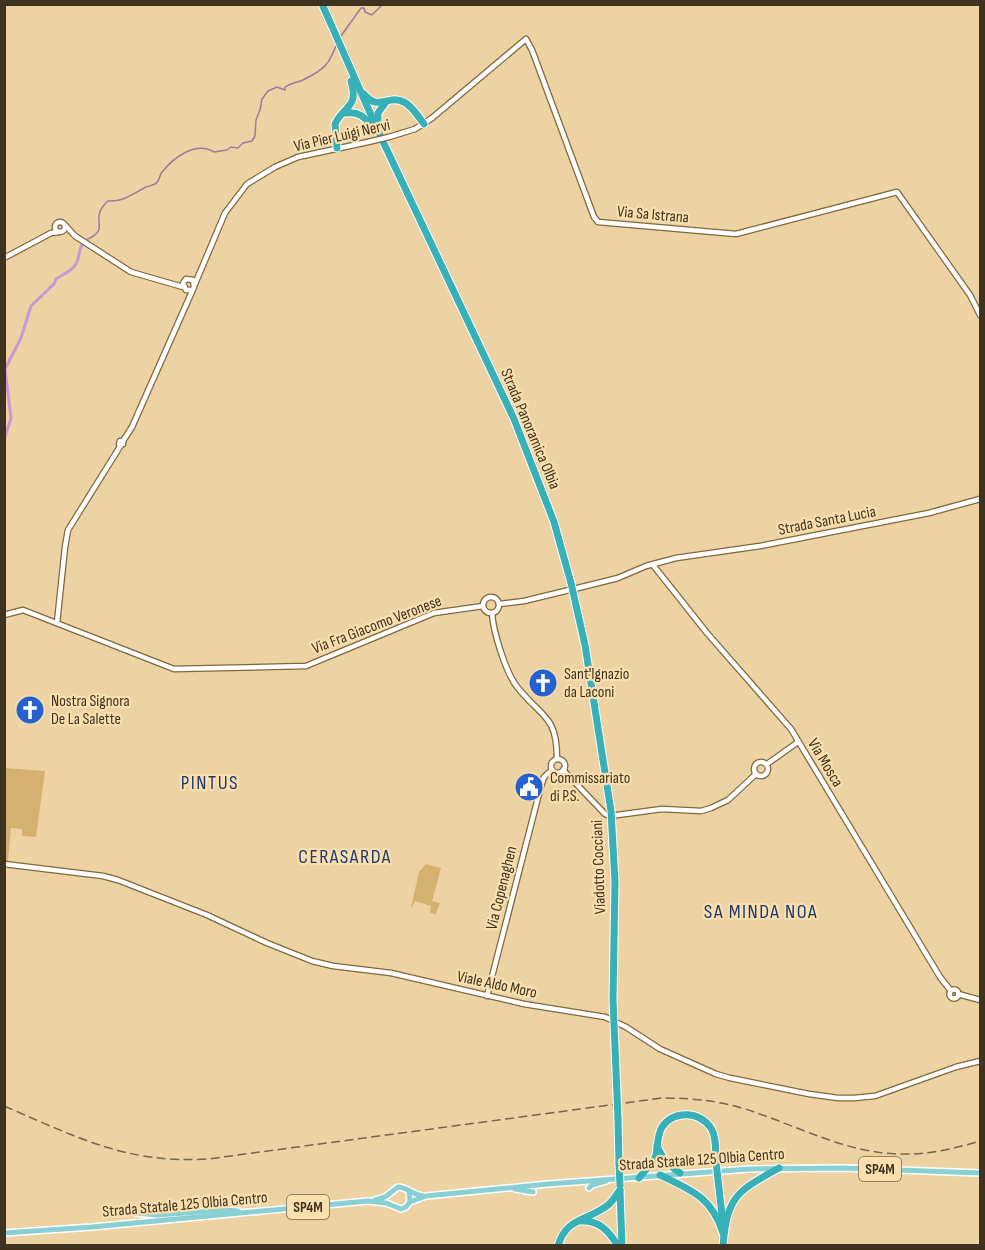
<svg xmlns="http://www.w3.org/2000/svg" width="985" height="1250" viewBox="0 0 985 1250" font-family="'Sofia Sans Condensed',sans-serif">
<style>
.green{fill:#d5b171}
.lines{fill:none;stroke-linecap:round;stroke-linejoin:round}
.stream{stroke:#a07a9d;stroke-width:1.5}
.canal{stroke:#ca98d3;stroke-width:3}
.secondary-casing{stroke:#80683c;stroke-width:7}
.primary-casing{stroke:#fff;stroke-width:8}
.highway-casing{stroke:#fff;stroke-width:9}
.secondary{stroke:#fff;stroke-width:4.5}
.primary{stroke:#88d0d4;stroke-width:5}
.highway{stroke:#38b0b8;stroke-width:7}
.rail{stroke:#76664a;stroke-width:1.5;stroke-dasharray:9 4.5;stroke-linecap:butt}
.secondary-bridge-casing{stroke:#80683c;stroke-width:7;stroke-linecap:butt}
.highway-bridge-casing{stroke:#fff;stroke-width:9;stroke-linecap:butt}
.secondary-bridge{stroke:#fff;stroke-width:4.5}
.highway-bridge{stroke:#38b0b8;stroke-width:7}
.labels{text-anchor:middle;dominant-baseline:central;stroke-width:4.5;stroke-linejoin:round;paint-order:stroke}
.shield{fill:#fbdfaf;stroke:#76674b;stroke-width:1.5}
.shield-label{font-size:15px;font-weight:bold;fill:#3d3320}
.street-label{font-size:16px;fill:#3d3320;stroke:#fbdfaf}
.poi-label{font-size:16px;fill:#3d3320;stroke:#fbdfaf;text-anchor:start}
.quarter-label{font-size:20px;letter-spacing:1.5px;fill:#1c396f;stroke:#fbdfaf}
</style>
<rect width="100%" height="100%" fill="#edd2a3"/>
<g class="green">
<path d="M4,768l41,3 -9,66 -14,-1v-7l-11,-1 -3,34h-4z"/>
<path d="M426,864l15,4 -9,33 8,2 -4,11 -6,-1 1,-7 -16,-5 -3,7 -1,-1 8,-35z"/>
</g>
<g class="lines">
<g class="stream">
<path d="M341,36l20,-28h3l1,4 7,3 11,-11"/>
<path d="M88,239c24,-11 -1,-19 20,-38 15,1 25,-7 38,-14 1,0 9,-3 9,-3 5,-3 4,-8 7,-12 12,-15 34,-31 52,-20l13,-2 4,-3 7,1 5,-5 9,-2 3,-5 1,-16 4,-10 2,-11 6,-8 9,-4 8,3v-3c6,-4 11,-4 18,-7 22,-11 26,-15 34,-37"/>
</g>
<path class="canal" d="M4,440l7,-22 -6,-49 16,-31 10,-32 23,-22 2,-5c6,-4 16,-8 20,-15 6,-11 0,-15 12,-25"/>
<g class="secondary-casing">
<g id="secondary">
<path d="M389,137l26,-8 17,-11 94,-79 6,11 62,167 4,5 138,12 161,-42 73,103 10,20"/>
<circle cx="60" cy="227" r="5"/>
<path d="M66,226l9,10 56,36 52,15"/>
<path d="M4,258l47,-25 8,-1"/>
<path d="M195,284l30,-71 22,-29 28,-17 23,-10 70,-15"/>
<path d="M120,441h3v3h-4z"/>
<path d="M123,441l9,-14 62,-140 -1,-7 -7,-1 -3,4 3,7h6"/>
<path d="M653,565l54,68 84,96 149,248 11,14"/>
<circle cx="491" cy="605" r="8"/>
<path d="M499,604l25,-3 66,-16 28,-7 28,-12 30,-8 84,-12 169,-33 51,-14"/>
<path d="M492,613c1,18 14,61 26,75 24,30 39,27 39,71"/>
<path d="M4,615l19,-5 151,59 132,-3 128,-53 49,-7"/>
<path d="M57,623l8,-76 3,-17 53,-85"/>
<circle cx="558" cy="766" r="7"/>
<circle cx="761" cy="769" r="7"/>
<path d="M767,764l31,-22"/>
<path d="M563,770l42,44 5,2 52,-7 39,2 10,-3 17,-8 28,-26"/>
<path d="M4,864l99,12 15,4 89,35 60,28 45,18 21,5 58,7 133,31 81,13 21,10 34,22 56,25 14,4 79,16 29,4h16l21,-2 81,-29 24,-6"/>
<circle cx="954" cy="994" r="4.5"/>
<path d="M958,994l22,6"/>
<path d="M487,996l54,-210 3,-9 8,-7"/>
</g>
</g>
<g class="primary-casing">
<g id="primary">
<path d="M589,1188l3,-3 14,-4"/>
<path d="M515,1189l18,3"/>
<path d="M375,1200l10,-3 13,-10c9,0 15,8 25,9"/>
<path d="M410,1202l16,-6 122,-12 201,-15 95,-1 136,5"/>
<path d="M136,1213l21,2 69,-5 12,1"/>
<path d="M4,1233l88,-6 276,-26 18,2 15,6 5,-2 4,-5 -1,-10"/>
</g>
</g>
<g class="highway-casing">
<g id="highway">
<path d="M322,4l57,129 135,286 40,103 17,61"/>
<path d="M364,94c14,18 24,0 40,8 8,4 14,14 20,22"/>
<path d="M345,113c14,-2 19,4 28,14"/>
<path d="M378,128v-15l8,-11"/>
<path d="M337,148l-2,-24c10,-20 24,-16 16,-43"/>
<path d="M618,1118l1,46"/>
<path d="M657,1146c5,12 12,20 23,27"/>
<path d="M660,1175c31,15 52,22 63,58"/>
<path d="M639,1178c5,-8 14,-13 17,-23 2,-10 1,-19 6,-28 12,-17 37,-16 49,1 6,10 4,22 5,33"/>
<path d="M718,1180l5,44"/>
<path d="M620,1191l2,55"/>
<path d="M581,1221c18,-1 28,10 37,25"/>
<path d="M558,1246c8,-29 30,-25 50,-41 5,-4 8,-10 12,-15"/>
<path d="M723,1246c4,-51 15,-55 56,-78"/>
</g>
</g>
<use href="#secondary" class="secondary"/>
<use href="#primary" class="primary"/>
<use href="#highway" class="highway"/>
<path class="rail" d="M4,1106c73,31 122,58 204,53l454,-61c25,0 49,2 73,8 54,15 107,47 164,48 28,1 54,-5 81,-13"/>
<g class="secondary-bridge-casing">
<path id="secondary-bridge" d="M368,142l21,-5"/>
</g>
<g class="highway-bridge-casing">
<g id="highway-bridge">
<path d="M571,583l14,62 26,166 4,70 -2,119 5,118"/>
<path d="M716,1161l2,19"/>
<path d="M619,1164l1,21"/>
</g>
</g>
<use href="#secondary-bridge" class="secondary-bridge"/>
<use href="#highway-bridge" class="highway-bridge"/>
</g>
<defs>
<g id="church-disc" transform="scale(1.5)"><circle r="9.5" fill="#2662cf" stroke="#fbdfaf"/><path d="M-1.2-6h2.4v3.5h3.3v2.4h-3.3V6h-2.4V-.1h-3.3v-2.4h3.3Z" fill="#fff"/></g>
<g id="civic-disc" transform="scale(1.5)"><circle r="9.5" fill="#2662cf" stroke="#fbdfaf"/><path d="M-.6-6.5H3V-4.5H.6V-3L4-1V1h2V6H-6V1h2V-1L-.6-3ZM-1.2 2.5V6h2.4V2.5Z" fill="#fff"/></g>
</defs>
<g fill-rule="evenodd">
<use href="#church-disc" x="543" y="683"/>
<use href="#church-disc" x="30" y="710"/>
<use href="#civic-disc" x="529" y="787"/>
</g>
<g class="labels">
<g class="shield">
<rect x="859" y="1157" width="42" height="24" rx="4.5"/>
<rect x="287" y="1195" width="42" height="24" rx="4.5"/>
</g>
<g class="shield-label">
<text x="880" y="1169">SP4M</text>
<text x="308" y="1207">SP4M</text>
</g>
<g class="street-label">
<text transform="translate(342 136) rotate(-13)">Via Pier Luigi Nervi</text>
<text transform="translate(653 215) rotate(5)">Via Sa Istrana</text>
<text transform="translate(530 429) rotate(67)">Strada Panoramica Olbia</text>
<text transform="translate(827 521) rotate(-11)">Strada Santa Lucia</text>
<text transform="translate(377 625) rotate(-21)">Via Fra Giacomo Veronese</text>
<text transform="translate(825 763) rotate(59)">Via Mosca</text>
<text transform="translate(599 867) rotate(-92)">Viadotto Cocciani</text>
<text transform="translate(502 888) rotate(-76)">Via Copenaghen</text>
<text transform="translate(497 985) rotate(12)">Viale Aldo Moro</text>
<text transform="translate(702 1160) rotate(-4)">Strada Statale 125 Olbia Centro</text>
<text transform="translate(185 1205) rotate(-5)">Strada Statale 125 Olbia Centro</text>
</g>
<g class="poi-label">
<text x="564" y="674">Sant'Ignazio<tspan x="564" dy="18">da Laconi</tspan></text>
<text x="51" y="701">Nostra Signora<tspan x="51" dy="18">De La Salette</tspan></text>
<text x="550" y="778">Commissariato<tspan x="550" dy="18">di P.S.</tspan></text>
</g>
<g class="quarter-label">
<text x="210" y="783">PINTUS</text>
<text x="345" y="857">CERASARDA</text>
<text x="761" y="912">SA MINDA NOA</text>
</g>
</g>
<rect width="985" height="1250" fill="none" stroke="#3d3320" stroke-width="12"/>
</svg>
